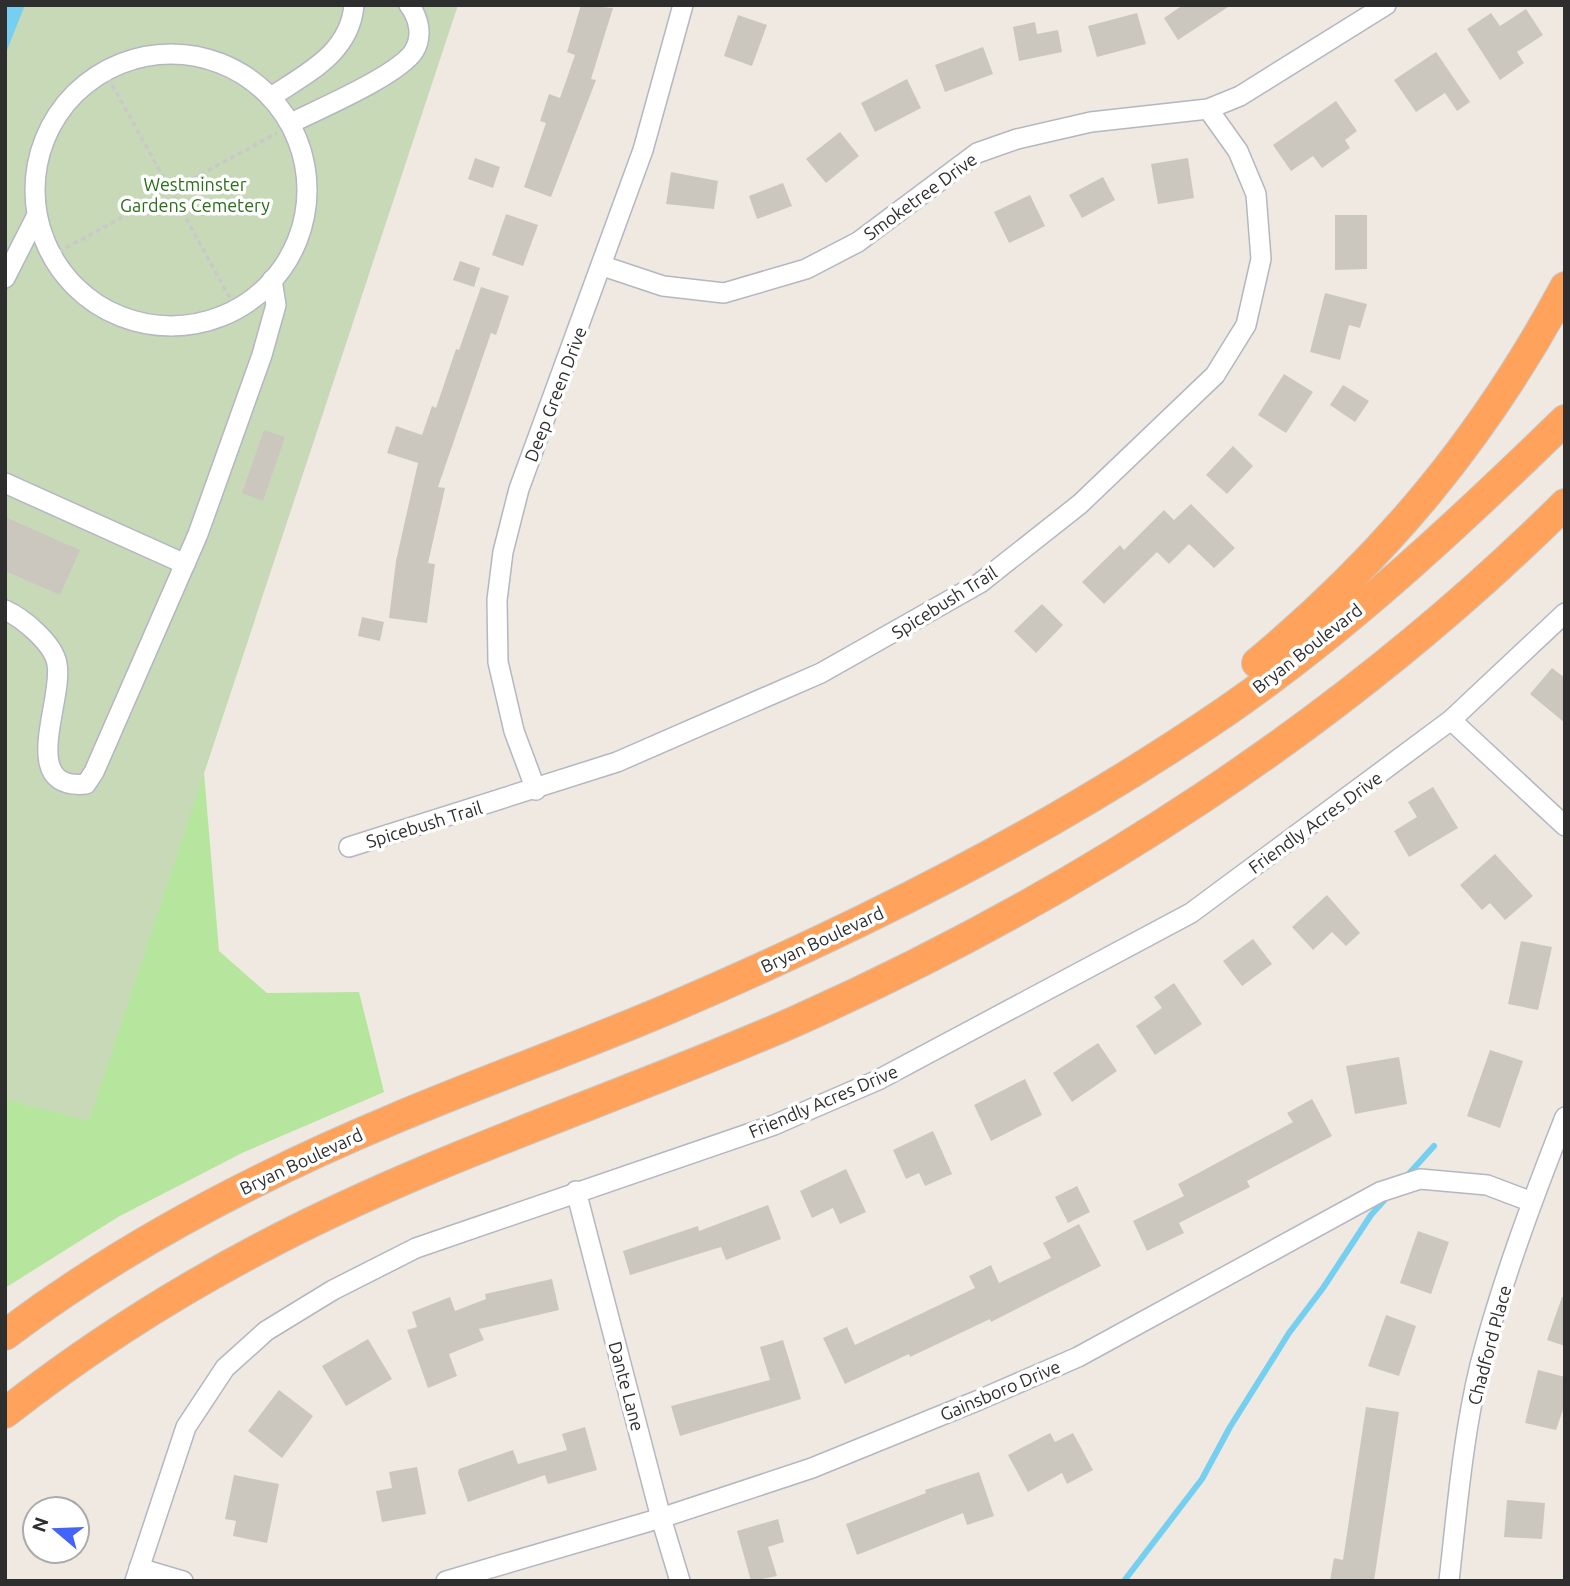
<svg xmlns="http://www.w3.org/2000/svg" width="1570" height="1586" viewBox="0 0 1570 1586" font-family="Ubuntu,sans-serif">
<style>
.green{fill:#b6e59e}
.cemetery{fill:#c8d9b8}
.water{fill:#75cff0}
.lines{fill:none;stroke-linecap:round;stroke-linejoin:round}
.stream{stroke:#75cff0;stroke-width:6}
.building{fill:#cbc7bf}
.minor-casing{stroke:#b4b7c1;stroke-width:22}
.highway-casing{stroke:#c9c9c9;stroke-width:32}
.path{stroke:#c9c9c9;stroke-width:3.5;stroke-dasharray:5 3.5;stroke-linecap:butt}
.minor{stroke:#fff;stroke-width:19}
.highway{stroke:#ffa35c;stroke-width:30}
.labels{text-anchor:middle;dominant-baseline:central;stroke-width:7;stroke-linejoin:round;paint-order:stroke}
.park-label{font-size:18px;fill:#2c6e1b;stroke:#fff}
.street-label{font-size:18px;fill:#2e2e2e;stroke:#fff}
</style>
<rect width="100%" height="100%" fill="#efe9e1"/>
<path class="green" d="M255,619l-51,154 15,178 48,42 92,-1 25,100 -142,61 -124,64 -113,71v-647z"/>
<path class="cemetery" d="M5,5h453l-369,1116 -84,-22z"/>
<path class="water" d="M5,5h20l-20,50z"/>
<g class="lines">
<g class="stream">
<path d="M1405,1178l29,-32"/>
<path d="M1124,1581l78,-102 28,-52 59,-94 34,-45 48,-73 17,-19"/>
</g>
</g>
<g class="building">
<path d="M581,5l32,3 -22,71 5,1 -45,117 -27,-10 22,-64 -6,-2 9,-27 11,4 15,-43 -8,-3z"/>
<path d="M1183,5h48l-53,35 -14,-22z"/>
<path d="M1526,9l17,26 -26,17 7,11 -24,17 -33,-51 24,-16 9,13z"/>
<path d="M1137,13l9,31 -49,13 -9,-31z"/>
<path d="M738,15l29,10 -15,41 -28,-10z"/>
<path d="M1035,22l2,12 21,-4 4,22 -43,9 -6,-34z"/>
<path d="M983,47l10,27 -48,18 -10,-27z"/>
<path d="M1436,52l34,50 -13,9 -12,-18 -29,19 -22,-32z"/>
<path d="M907,79l14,29 -46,24 -14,-29z"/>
<path d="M1336,101l21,30 -12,9 5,8 -28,20 -9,-12 -22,15 -18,-26z"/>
<path d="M840,132l19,24 -33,27 -20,-24z"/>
<path d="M475,158l25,9 -7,21 -25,-9z"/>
<path d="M1188,158l6,40 -36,6 -7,-40z"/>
<path d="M671,172l47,9 -4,28 -48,-5z"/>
<path d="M1103,177l12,23 -33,18 -13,-23z"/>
<path d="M783,183l9,23 -35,13 -8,-23z"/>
<path d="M1030,195l15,31 -36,17 -15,-31z"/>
<path d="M506,214l32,11 -15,41 -31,-11z"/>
<path d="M1335,215h32v54l-32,1z"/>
<path d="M460,261l20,7 -6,19 -21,-7z"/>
<path d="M481,287l28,9 -13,39 -5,-2 -53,154 7,1 -17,75 7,1 -8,59 -38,-5 7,-57 22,-98 -31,-10 9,-27 26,9 10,-29 4,2 20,-59 3,1z"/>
<path d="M1325,293l42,11 -7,24 -11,-3 -9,35 -30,-8z"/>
<path d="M1284,374l29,18 -27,41 -28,-18z"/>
<path d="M1343,385l26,16 -14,21 -25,-17z"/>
<path d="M264,430l21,7 -22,64 -21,-8z"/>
<path d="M1233,446l20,20 -26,28 -21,-19z"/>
<path d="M1191,504l44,44 -21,20 -25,-24 -20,20 -12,-12 -53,52 -22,-22 38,-37 4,5 40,-40 10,10z"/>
<path d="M5,517l75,33 -20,45 -55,-24z"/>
<path d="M1042,604l21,21 -27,28 -22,-22z"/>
<path d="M362,617l22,5 -4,19 -22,-5z"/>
<path d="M1552,668l13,10v45l-35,-29z"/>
<path d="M1433,787l25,41 -49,29 -15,-26 23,-14 -9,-15z"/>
<path d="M1495,854l38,42 -28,24 -15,-17 -8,7 -22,-25z"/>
<path d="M1327,895l33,38 -14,13 -14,-14 -19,18 -21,-23z"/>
<path d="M1253,939l19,25 -30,22 -19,-25z"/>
<path d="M1521,941l31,6 -14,63 -30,-6z"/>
<path d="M1174,983l28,41 -47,31 -19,-29 26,-18 -8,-11z"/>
<path d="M1098,1043l19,28 -45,31 -19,-29z"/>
<path d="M1490,1050l33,11 -23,67 -33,-12z"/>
<path d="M1399,1057l8,47 -52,10 -9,-48z"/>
<path d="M1025,1079l17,36 -51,26 -17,-36z"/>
<path d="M1312,1099l20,37 -85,45 3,6 -71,36 5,10 -37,18 -14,-30 51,-25 -6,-12 115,-62 -6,-9z"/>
<path d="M933,1131l19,43 -27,12 -6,-13 -13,6 -13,-29z"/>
<path d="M846,1169l20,43 -26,12 -7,-16 -21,10 -12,-27z"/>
<path d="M1077,1186l13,26 -22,11 -13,-26z"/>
<path d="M768,1205l13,34 -55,21 -5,-13 -91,28 -7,-24 75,-25 1,5z"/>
<path d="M1079,1224l22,42 -110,56 -1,-3 -80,38 -1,-3 -64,30 -22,-46 24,-11 8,18 120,-57 -6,-12 22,-11 8,18 52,-25 -8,-15z"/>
<path d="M1418,1231l31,11 -18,52 -31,-11z"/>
<path d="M552,1279l7,31 -80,19 5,11 -35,14 8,22 -29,12 -21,-58 10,-3 -5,-15 38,-15 5,14 31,-12 -1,-5z"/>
<path d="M1562,1297h3v49l-18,-6z"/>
<path d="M1386,1315l30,11 -17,50 -31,-10z"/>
<path d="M368,1339l24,40 -46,27 -24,-40z"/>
<path d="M783,1340l18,59 -121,37 -9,-30 99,-26 -10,-33z"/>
<path d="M1538,1370l27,7v27l-9,26 -31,-7z"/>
<path d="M279,1390l34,26 -31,42 -34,-27z"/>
<path d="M1366,1407l33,5 -25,169h-44l4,-23 9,2z"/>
<path d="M585,1427l12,43 -49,14 -3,-9 -77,27 -10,-29 1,-4 54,-19 5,14 49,-14 -5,-16z"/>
<path d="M1050,1433l5,9 18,-9 20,37 -26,14 -5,-11 -34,19 -20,-37z"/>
<path d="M417,1467l9,47 -44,8 -6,-31 16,-3 -3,-16z"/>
<path d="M979,1472l15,44 -27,9 -4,-12 -106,42 -11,-31 80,-31 -1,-3z"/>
<path d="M234,1475l45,9 -12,59 -34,-7 3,-15 -11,-2z"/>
<path d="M1507,1500l38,3 -3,36 -38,-2z"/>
<path d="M778,1519l6,23 -16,5 9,29 -26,5 -14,-50z"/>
</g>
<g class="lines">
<g class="minor-casing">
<g id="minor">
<circle cx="171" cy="190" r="136"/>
<path d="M271,97c36,-24 79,-44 83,-92"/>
<path d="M291,123c28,-14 108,-48 123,-72 9,-15 5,-33 -5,-46"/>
<path d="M603,266l60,20 61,7 82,-24 52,-27 119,-89 40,-14 74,-17 117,-13 32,-13 146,-91"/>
<path d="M5,278l31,-61"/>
<path d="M5,483l180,81"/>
<path d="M5,610c18,8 49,34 52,54 7,36 -40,127 29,120l8,-12 104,-238 64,-179 14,-50 -4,-25"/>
<path d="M1451,720l114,106"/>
<path d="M536,790l-22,-59 -16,-69 -1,-62 6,-48 16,-63 124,-339 40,-145"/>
<path d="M349,847l268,-85 204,-89 159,-90 100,-79 135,-129 31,-50 15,-66 -5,-65 -18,-43 -30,-42"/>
<path d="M576,1191l85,327 19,63"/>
<path d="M139,1568l44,13"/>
<path d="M135,1581l51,-154 39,-59 41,-37 67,-41 83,-42 358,-123 104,-45 313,-167 260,-193 114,-107"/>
<path d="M446,1581l215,-63 151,-50 167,-68 99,-43 302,-165 40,-13 67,6 45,17"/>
<path d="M1449,1581c8,-72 14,-146 31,-216 22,-84 53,-167 85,-248"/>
</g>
</g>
<g class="highway-casing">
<g id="highway">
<path d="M1257,663c130,-108 228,-227 308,-376"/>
<path d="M5,1335c119,-90 254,-160 391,-217 90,-38 183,-71 272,-109 194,-83 383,-178 557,-297 122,-84 233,-188 340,-292"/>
<path d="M5,1413c84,-66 174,-123 269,-172 168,-87 349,-144 522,-220 282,-126 549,-299 769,-517"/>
</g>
</g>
<g class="path">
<path d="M104,70l132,239"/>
<path d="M51,256l226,-123"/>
</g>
<use href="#minor" class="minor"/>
<use href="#highway" class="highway"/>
</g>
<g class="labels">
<g class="park-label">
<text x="195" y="184">Westminster<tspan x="195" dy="21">Gardens Cemetery</tspan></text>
</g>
<g class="street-label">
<text transform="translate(920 196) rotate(-36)">Smoketree Drive</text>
<text transform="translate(555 394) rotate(-69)">Deep Green Drive</text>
<text transform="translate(944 602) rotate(-32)">Spicebush Trail</text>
<text transform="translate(1307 648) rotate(-38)">Bryan Boulevard</text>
<text transform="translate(1315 822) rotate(-36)">Friendly Acres Drive</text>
<text transform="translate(424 824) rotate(-17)">Spicebush Trail</text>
<text transform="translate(822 939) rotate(-25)">Bryan Boulevard</text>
<text transform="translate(823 1101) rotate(-23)">Friendly Acres Drive</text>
<text transform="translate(301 1161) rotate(-25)">Bryan Boulevard</text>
<text transform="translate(1489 1345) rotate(-75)">Chadford Place</text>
<text transform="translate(627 1386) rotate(75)">Dante Lane</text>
<text transform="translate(1000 1390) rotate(-23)">Gainsboro Drive</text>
</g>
</g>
<rect width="1570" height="1586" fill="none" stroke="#2e2e2e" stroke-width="14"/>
<g transform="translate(56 1530) rotate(289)"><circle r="33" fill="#ffffff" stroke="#ababab" stroke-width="2"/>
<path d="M0-5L12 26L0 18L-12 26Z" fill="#4264fb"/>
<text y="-10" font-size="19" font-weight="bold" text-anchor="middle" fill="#2e2e2e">N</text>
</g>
</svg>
